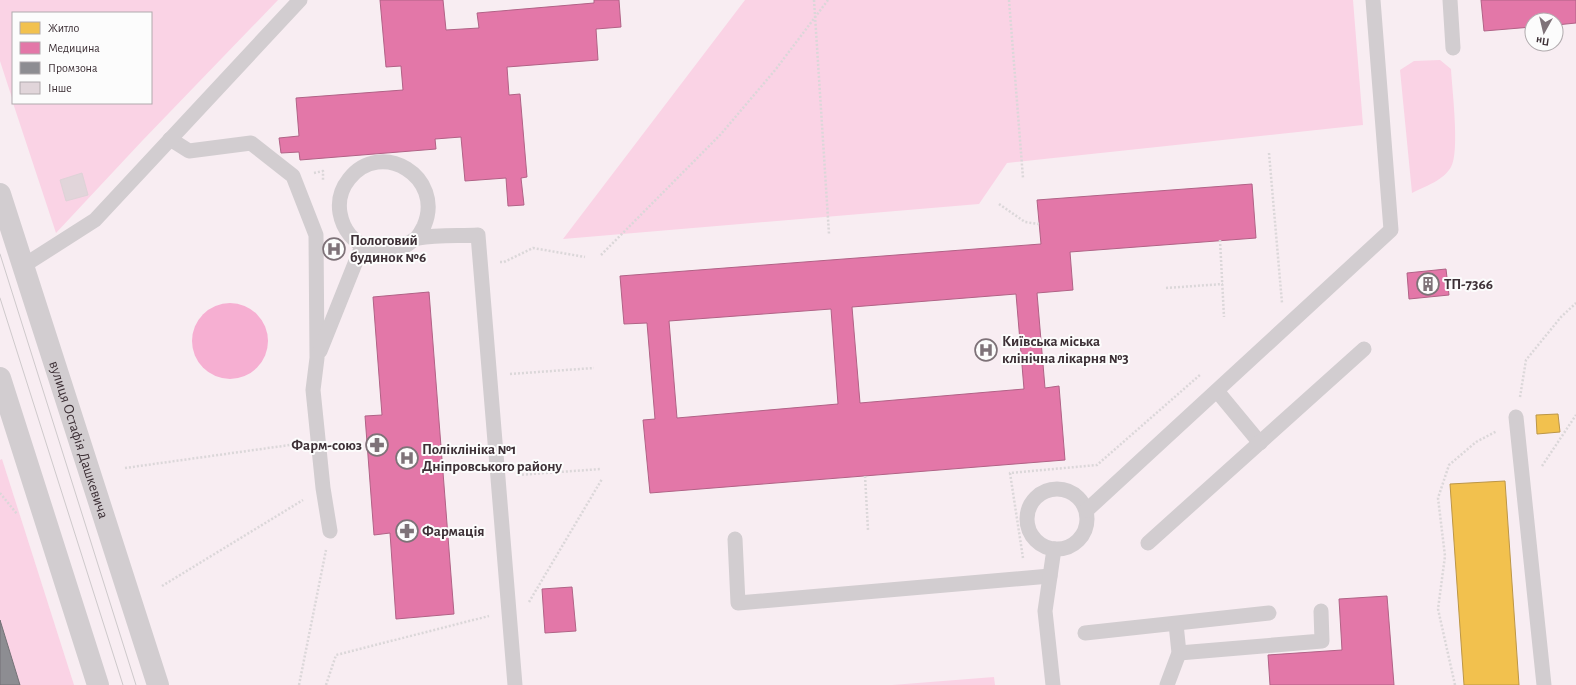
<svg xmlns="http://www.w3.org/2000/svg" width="1576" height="685" viewBox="0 0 1576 685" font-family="'Alegreya Sans',sans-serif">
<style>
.green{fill:#fad3e5}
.water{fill:#f6afd2}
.homes{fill:#f2c14e;stroke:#bc9647}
.health{fill:#e377a8;stroke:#b16286;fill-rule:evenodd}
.industry{fill:#8d8d92;stroke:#757176}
.building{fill:#e1d5da;stroke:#ded2d7}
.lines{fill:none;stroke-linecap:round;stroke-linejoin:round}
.path{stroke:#dbd7d9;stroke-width:2.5;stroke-dasharray:2 2;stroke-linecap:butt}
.service{stroke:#d2cdd0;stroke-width:15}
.tertiary{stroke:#d2cdd0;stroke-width:22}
.tram{stroke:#cec9cb;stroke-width:1}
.labels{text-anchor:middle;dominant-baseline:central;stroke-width:4;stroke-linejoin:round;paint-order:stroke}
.poi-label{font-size:15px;font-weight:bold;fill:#3d3036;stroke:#fcfcfc;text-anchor:start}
.street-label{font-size:15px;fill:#3d3036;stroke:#fcfcfc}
</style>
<rect width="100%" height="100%" fill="#f8edf2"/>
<g class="green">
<path d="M0,0h278l-136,141 -86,92 -43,-130h138v-90h-138v88l-13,-40z"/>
<path d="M745,0h608l10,125 -356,38 -28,41 -416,35z"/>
<path d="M1440,60l11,9c1,20 9,83 0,98 -8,14 -26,19 -39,26l-12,-123 14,-9z"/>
<path d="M2,459l72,226h-54l-20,-65v-160z"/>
<path d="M994,677l1,8h-103z"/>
</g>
<circle class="water" cx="230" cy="341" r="38"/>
<g class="homes">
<path d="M1558,414l2,18 -23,2 -1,-19z"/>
<path d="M1505,481l14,204h-55l-14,-201z"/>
</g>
<g class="health">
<path d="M380,0h63l3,30 33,-2 -2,-15 117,-10v-3h25l2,27 -25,2 2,31 -91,7 2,28 11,-1 7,83 -6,1 3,27 -16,1 -2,-28 -41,3 -4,-44 -26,2 1,10 -136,11 -1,-8 -18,1 -2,-15 20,-2 -3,-38 107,-8 -2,-24 -15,1z"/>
<path d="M1481,0h95v23l-20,2v-5h-24v7l-48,4z"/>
<path d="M1252,184l4,54 -186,14 3,38 -36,3 8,95 14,-2 6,74 -415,33 -7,-73 12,-1 -8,-96 -23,1 -4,-48 421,-32 -4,-44zM1016,294l8,95 -164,14 -8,-96zM831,309l7,95 -161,14 -8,-97z"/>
<path d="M1446,269l3,26 -40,4 -2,-26z"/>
<path d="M429,292l25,322 -58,5 -6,-86 -16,2 -9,-119 17,-1 -9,-118z"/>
<path d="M572,587l4,44 -31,2 -3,-44z"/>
<path d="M1387,596l7,89h-124l-2,-30 74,-5 -3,-51z"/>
</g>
<path class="industry" d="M0,620l20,65h-20z"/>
<path class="building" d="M82,173l6,22 -22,6 -6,-21z"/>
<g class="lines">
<g class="path">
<path d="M814,0l15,234"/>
<path d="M1009,0l14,178"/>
<path d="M1269,153l13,150"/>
<path d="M314,173l9,-2v10"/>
<path d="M999,204l26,18 14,2"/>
<path d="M1220,240l4,77"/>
<path d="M601,255l120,-121 55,-65 52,-69"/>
<path d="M500,262h4l29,-14 52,9"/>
<path d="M1166,288l57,-4"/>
<path d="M510,374l84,-6"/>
<path d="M1520,397l6,-37 35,-43 15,-14"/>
<path d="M1542,466l34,-51"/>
<path d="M125,468l172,-24"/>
<path d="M518,475l83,-6"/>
<path d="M865,476l3,54"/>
<path d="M0,493l17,21"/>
<path d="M1023,558l-13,-85 87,-8 104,-91"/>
<path d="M162,586l141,-86"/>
<path d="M529,602l73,-123"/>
<path d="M299,685l27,-135"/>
<path d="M326,685l10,-30 153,-39"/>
<path d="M1455,685l-17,-76 7,-53 -7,-58 11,-33 27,-23 21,-11"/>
</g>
<g class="service">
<path d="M1450,0l3,48"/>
<path d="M170,139l19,12 62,-8 42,33 23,59 1,123 -4,32 10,98 7,43"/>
<path d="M416,239c3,-4 6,-9 8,-13 21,-49 -43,-88 -75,-47 -8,10 -11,22 -9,34 3,17 14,30 30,36 10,4 24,2 35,-3 4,-2 8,-7 13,-8 19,-3 41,-2 60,-3l37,450"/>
<path d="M23,266l72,-46 205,-220"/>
<path d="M320,351l42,-105"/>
<path d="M1217,391l43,52"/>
<path d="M1516,417l28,268"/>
<circle cx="1057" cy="519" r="30"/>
<path d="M1087,510l304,-280 -18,-230"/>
<path d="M735,539l3,64 312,-27"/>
<path d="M1148,543l216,-194"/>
<path d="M1085,633l184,-20"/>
<path d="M1179,653l143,-12 -1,-30"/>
<path d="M1053,685l-8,-74 9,-62"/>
<path d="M1167,685l12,-32 -3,-29"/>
</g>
<g class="tertiary">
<path id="s1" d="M0,194l158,491"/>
<path d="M0,378l98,307"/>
</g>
<g class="tram">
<path d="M0,254l136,431"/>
<path d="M0,298l123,387"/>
</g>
</g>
<defs>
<g id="hospital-ring" transform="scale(1.15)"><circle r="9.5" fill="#fcfcfc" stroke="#7e7278" stroke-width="1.5"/><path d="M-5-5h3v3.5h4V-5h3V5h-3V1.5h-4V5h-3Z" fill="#7e7278"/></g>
<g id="building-ring" transform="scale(1.15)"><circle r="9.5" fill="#fcfcfc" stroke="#7e7278" stroke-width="1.5"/><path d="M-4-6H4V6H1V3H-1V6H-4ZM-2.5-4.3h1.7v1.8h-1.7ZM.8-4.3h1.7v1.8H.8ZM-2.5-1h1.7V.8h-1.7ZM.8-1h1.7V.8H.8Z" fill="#7e7278"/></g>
<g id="pharmacy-ring" transform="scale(1.15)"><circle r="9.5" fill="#fcfcfc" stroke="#7e7278" stroke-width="1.5"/><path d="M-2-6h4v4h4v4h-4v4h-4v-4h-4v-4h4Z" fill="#7e7278"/></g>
</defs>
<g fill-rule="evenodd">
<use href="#hospital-ring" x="334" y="249"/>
<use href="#building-ring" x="1428" y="284"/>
<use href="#hospital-ring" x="986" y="350"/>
<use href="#pharmacy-ring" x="377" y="445"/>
<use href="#hospital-ring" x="407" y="458"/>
<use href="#pharmacy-ring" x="407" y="531"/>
</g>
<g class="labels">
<g class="poi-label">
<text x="350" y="240">Пологовий<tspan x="350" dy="17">будинок №6</tspan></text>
<text x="1444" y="284">ТП-7366</text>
<text x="1002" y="341">Київська міська<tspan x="1002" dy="17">клінічна лікарня №3</tspan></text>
<text x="362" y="445" text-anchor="end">Фарм-союз</text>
<text x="422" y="449">Поліклініка №1<tspan x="422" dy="17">Дніпровського району</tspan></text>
<text x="422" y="531">Фармація</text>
</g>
<g class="street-label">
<text stroke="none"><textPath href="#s1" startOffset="258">вулиця Остафія Дашкевича</textPath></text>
</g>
</g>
<rect x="12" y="12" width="140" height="92" fill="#fcfcfc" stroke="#b0aaad"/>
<rect x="20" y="22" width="20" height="12" fill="#f2c14e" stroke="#b0aaad"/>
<text x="48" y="32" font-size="12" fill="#3d3036">Житло</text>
<rect x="20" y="42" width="20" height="12" fill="#e377a8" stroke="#b0aaad"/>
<text x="48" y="52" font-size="12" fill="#3d3036">Медицина</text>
<rect x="20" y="62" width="20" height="12" fill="#8d8d92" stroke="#b0aaad"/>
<text x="48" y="72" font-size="12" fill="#3d3036">Промзона</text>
<rect x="20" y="82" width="20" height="12" fill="#e1d5da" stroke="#b0aaad"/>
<text x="48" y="92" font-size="12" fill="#3d3036">Інше</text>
<g transform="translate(1544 32) rotate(188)"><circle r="19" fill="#fcfcfc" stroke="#b0aaad"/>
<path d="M0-3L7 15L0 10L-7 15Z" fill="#7e7278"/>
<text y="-6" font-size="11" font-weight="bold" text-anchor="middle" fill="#3d3036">Пн</text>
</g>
</svg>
